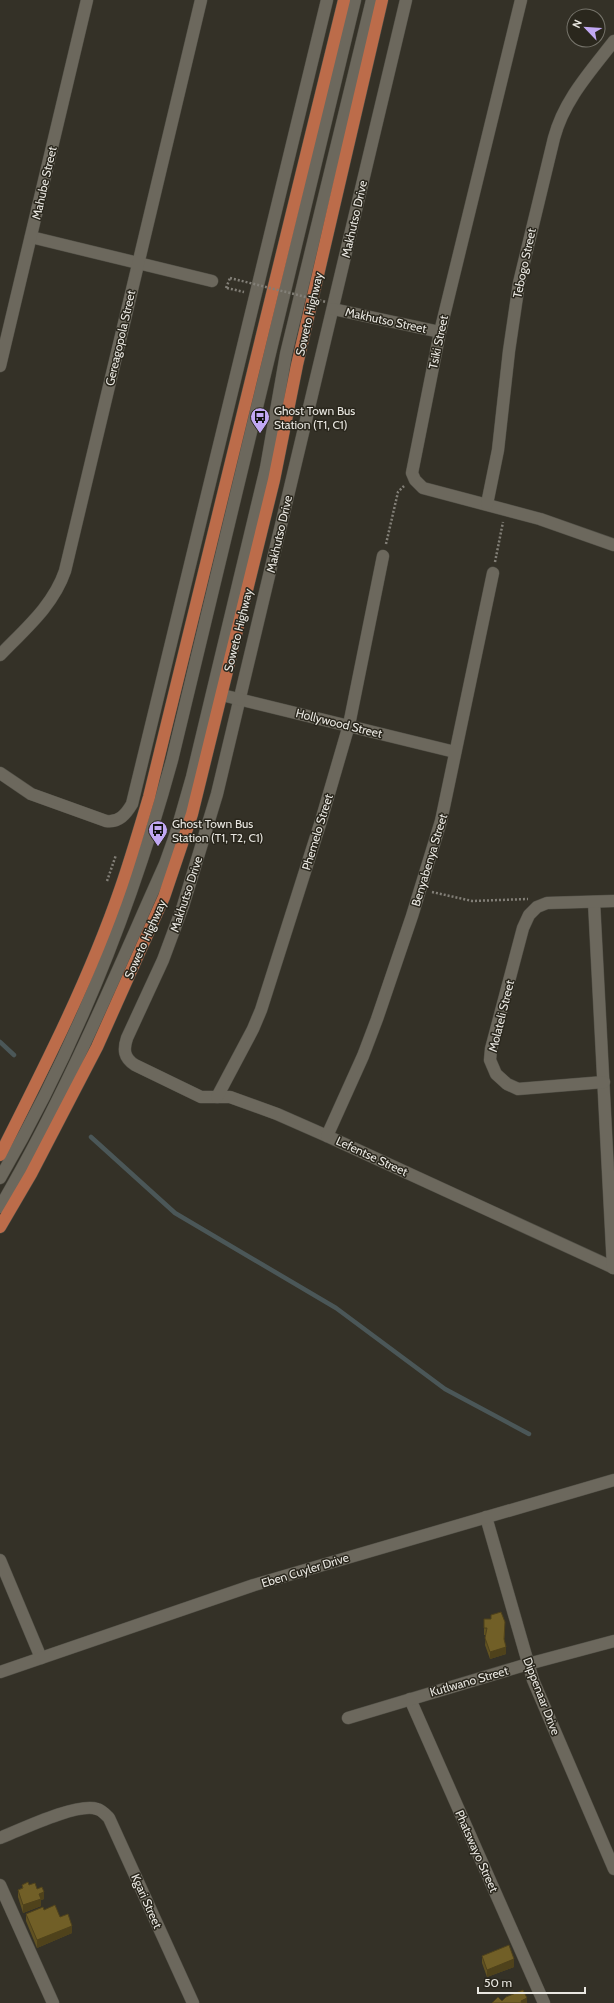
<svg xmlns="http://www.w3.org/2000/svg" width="614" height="2003" viewBox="0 0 614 2003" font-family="Cabin,sans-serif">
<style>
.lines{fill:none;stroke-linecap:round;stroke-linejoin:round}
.stream{stroke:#4b5758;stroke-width:4.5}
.minor-casing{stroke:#514f46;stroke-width:13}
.major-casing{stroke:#514f46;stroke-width:13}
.path{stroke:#827f77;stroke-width:2.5;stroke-dasharray:2 2;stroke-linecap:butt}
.minor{stroke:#6c685d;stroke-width:12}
.major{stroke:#bc6c4a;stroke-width:12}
.path-bridge{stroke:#827f77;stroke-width:2.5;stroke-dasharray:2 2;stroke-linecap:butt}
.wall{fill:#615222}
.shaded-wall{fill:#4f421b}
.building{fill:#715f27;stroke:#4f421b}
.labels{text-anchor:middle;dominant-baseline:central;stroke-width:3;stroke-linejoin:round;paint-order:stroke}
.street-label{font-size:12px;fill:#e9e7e1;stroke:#2a271d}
.poi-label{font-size:12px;fill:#e9e7e1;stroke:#2a271d;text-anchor:start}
</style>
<rect width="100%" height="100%" fill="#343127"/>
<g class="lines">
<g class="stream">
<path d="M0,1042l14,13"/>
<path d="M91,1137l84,76 161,95 109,81 84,45"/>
</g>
<g class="minor-casing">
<g id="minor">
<path d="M406,0l-189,794 -34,112 -20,54 -36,78c-4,12 -3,20 8,27l66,32h29l47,17 50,22 287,132"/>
<path d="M521,0l-81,332 -28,141 3,7 8,8 117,31 74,26"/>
<path d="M31,237l181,44"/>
<path d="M333,309l107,23"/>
<path d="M0,366l87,-366"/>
<path d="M487,504l11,-54 11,-99 10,-68 35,-145c10,-38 36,-66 60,-97"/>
<path d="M0,655c25,-26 53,-49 65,-84l136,-571"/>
<path d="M222,695l233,57"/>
<path d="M0,773l31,21 75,27c13,2 20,-7 26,-17l195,-804"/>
<path d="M594,902l19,366"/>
<path d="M604,1082l-86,7 -11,-5 -11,-10 -6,-14 1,-11 32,-121 6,-13 8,-8 10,-4 67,-2"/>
<path d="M217,1097l36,-68 8,-19 60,-189 28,-96 34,-169"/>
<path d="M327,1136l36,-80 14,-37 35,-103 29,-95 52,-248"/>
<path d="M0,1178c76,-131 132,-272 172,-418l183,-760"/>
<path d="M0,1207c65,-110 113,-227 165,-343l11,-31 16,-56 74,-309 20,-114 86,-354"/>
<path d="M486,1517l47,163 81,189"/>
<path d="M0,1560l41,98"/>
<path d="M0,1672l254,-87 360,-105"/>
<path d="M410,1699l134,304"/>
<path d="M348,1718l180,-54 86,-23"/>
<path d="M0,1838c20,-8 78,-36 97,-29 5,1 9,6 12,9l84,185"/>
<path d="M0,1885l53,118"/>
</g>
</g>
<g class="major-casing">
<g id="major">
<path d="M0,1155c44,-87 89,-175 121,-268 10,-29 19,-60 28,-90l195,-797"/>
<path d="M0,1227l31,-53 66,-127 67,-150 28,-83 82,-334 23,-115 85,-365"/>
</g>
</g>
<g class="path">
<path d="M226,288l4,-10"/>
<path d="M227,288l17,4"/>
<path d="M386,544l12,-52 6,-6"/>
<path d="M495,562l8,-40"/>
<path d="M107,881l9,-26"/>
<path d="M432,892l40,9 56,-2"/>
</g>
<use href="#minor" class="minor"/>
<use href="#major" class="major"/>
<path class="path-bridge" d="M230,278l96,24"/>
</g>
<g class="wall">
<path d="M484,1628l21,2 -1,10 2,14 -16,5 -5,-14 1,-10h-2z"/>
<path d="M22,1885h7l8,4 7,10 -3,1v6l-18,7 -5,-16v-7l4,-2z"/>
<path d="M44,1910l16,7 12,16 -35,15 -11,-27v-7z"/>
<path d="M482,1956l32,11 -27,10 -5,-14z"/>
</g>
<g class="shaded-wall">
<path d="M506,1647v7l-16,5v-7z"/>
<path d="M44,1892v7l-3,1v6l-18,7v-8l16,-11z"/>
<path d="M72,1926v7l-35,15v-8z"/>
<path d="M514,1959v8l-27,10v-7z"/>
<path d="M527,1998v5h-6v-2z"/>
</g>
<g class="building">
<path d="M501,1612l4,10 -1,17 2,8 -16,5 -5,-14 2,-10h-3v-9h7v-4z"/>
<path d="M28,1882l1,3 6,-2 2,6 5,-2 2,5 -5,2 2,5 -18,6 -5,-15 5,-2 -1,-3z"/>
<path d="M55,1905l5,12 8,-3 4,12 -35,14 -11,-26 17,-7 1,3z"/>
<path d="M509,1945l5,14 -27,11 -5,-14z"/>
<path d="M523,1990l4,8 -6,3 1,2h-30l6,-6 4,4 4,-4z"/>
</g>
<defs>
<g id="bus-pin" transform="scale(1)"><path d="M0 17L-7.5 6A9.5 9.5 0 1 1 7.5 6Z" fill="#c1a8f3" stroke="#2a271d"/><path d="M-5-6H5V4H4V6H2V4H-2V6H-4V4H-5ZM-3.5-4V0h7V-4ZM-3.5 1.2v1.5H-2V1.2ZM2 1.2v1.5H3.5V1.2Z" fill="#111"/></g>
</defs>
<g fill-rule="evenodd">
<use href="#bus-pin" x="260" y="417"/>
<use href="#bus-pin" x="158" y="830"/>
</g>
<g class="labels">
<g class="street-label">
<text transform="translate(44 183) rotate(-77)">Mahube Street</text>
<text transform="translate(354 219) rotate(-77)">Makhutso Drive</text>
<text transform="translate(524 263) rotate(-78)">Tebogo Street</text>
<text transform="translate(309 314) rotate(-77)">Soweto Highway</text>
<text transform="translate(386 320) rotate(12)">Makhutso Street</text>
<text transform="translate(120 338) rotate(-77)">Gereagopola Street</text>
<text transform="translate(438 342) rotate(-78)">Tsiki Street</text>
<text transform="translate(279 534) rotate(-77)">Makhutso Drive</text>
<text transform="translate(238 630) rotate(-76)">Soweto Highway</text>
<text transform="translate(339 723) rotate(14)">Hollywood Street</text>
<text transform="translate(317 832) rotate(-73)">Phemelo Street</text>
<text transform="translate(429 860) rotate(-73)">Benyabenya Street</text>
<text transform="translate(186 894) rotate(-72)">Makhutso Drive</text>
<text transform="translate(145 939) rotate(-66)">Soweto Highway</text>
<text transform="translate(501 1016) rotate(-76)">Molateli Street</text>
<text transform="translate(372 1156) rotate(25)">Lefentse Street</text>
<text transform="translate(305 1570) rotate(-17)">Eben Cuyler Drive</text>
<text transform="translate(469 1681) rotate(-16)">Kutlwano Street</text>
<text transform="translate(542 1696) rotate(69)">Dippenaar Drive</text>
<text transform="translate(477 1851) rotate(66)">Phatswayo Street</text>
<text transform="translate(147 1901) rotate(66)">Kgari Street</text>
</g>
<g class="poi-label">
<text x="274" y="410">Ghost Town Bus<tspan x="274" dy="14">Station (T1, C1)</tspan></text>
<text x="172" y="823">Ghost Town Bus<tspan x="172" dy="14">Station (T1, T2, C1)</tspan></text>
</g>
</g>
<g transform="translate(586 28) rotate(295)"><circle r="19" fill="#2a271d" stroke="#76746b"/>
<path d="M0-3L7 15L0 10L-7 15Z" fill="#c1a8f3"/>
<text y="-6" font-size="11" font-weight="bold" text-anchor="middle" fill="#e9e7e1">N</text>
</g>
<path d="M478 1987v6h107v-6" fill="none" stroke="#e9e7e1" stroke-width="2"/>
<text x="484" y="1987" font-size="12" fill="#e9e7e1" stroke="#2a271d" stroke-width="3" paint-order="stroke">50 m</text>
</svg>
